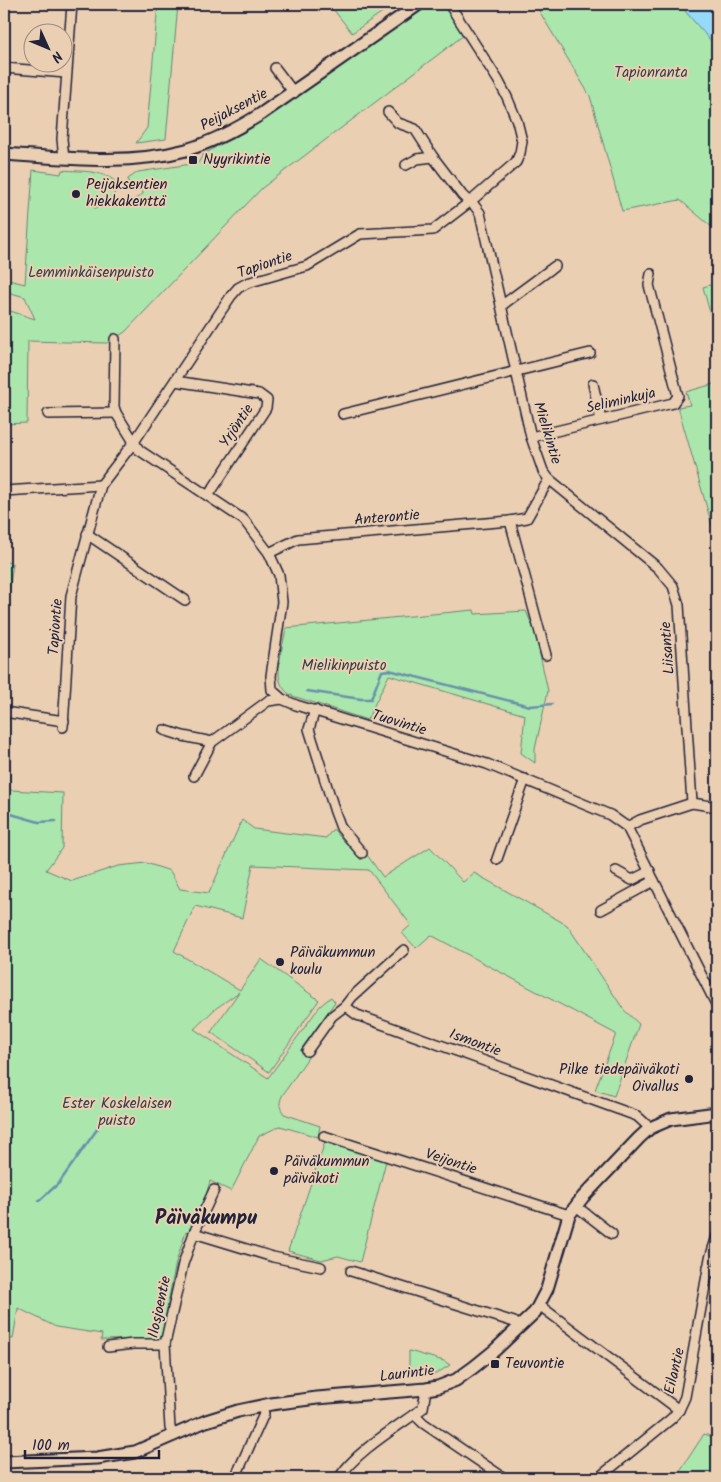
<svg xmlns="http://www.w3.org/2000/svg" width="721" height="1482" viewBox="0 0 721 1482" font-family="Kalam,sans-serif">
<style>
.green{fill:#abe7ac;stroke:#668474}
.water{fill:#95dbf7;stroke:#6791ac}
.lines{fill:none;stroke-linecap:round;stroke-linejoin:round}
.stream{stroke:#6791ac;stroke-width:2.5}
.minor-casing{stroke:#22223b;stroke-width:12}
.tertiary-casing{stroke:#22223b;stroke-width:15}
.minor{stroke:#ebcfb2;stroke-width:9}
.tertiary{stroke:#ebcfb2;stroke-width:11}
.poi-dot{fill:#22223b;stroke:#ebcfb2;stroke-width:2}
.labels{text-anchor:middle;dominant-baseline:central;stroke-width:4;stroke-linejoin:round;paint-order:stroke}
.park-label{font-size:15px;fill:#37404c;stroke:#ebcfb2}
.street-label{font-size:15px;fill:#22223b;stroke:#ebcfb2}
.poi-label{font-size:15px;fill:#22223b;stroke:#ebcfb2;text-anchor:start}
.district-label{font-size:20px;font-weight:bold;fill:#22223b;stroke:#ebcfb2}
</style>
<rect width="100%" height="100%" fill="#ebcfb2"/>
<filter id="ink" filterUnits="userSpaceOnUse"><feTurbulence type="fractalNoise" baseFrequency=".02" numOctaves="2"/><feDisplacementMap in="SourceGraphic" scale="10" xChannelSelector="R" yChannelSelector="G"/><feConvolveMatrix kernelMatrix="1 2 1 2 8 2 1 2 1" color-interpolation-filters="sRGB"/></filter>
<g filter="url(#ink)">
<g class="green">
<path d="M158,4h20l-12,135 -30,4 11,-15z"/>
<path d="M329,4h65l-42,29z"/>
<path d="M430,4h13l21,31 -202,153 -137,144 -18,11 -79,-2 -1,82 -23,1v-115l31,10 -10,-22 -21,-6v-12l21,5 8,-114 28,4 1,-4c23,2 40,-1 58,15l-12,18h-13l-1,5 35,-5 14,-9 -2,-9 -12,-1 -1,-5 10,-7 60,-9 5,-8 93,-58z"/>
<path d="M535,4h144l38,44v197l-4,-17 -33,-28 -58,11 -32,-115z"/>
<path d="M717,283v56l-14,-52z"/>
<path d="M717,383v160l-39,-136 12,-2 -4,-13z"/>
<path d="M4,561l9,3 -9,60z"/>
<path d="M474,610l1,4 51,-3 9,21 13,59 -13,58v14l-14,-10 4,-38 -136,-40 -22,45 -74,-24c-6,-3 -11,-8 -13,-15 -4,-14 4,-39 6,-53z"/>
<path d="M4,716l5,1 1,73 53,3 -1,55 -16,22 26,11 46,-15 28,-3 24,8 10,18 29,4 33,-73 12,9 72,9 7,-9 28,31 6,-5 16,22 47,-30 33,35 11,-9 93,52 57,85 15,14 -25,72 -19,-6 21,-56 -185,-99 -15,13 -14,-15 9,-8 -42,-55 -116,-5 -11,53 -47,-12 -21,45 66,39 21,-31 58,41 -50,72 -58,-40 28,-40 -24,17 -21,20 74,49 52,-72 11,-9 4,5 -35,49 9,5 -27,40c-3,7 -3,11 2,18l36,12 -2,11 -38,-11 -21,10 -28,55 -21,-10 -9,33 -10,18 -5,-1 -10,31 -14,72 -3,5 -58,1 1,-6 -46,-7 -38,-19 -5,31 -9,-1z"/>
<path d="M326,1139l61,18 -27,105 -22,-6 -17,4 -33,-9z"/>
<path d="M409,1351l35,10 6,4 -14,9 -27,1z"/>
<path d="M704,1434l13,4v40h-31l-8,-4z"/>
</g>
<path class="water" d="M679,4h38v44z"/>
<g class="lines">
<g class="stream">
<path d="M307,691l54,8h10l11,-28 7,-1 141,36 22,-2"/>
<path d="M4,812l35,10 17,-1"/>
<path d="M39,1201l20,-18 39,-55"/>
</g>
<g class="minor-casing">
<g id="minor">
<path d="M4,68l62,5"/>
<path d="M275,68l19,25"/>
<path d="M388,112l10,11 17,6 18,28 29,38 4,4 5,2 9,12 51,224 12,34 6,8 -22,39 -17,3 36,134"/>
<path d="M64,158l-2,-19 10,-135"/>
<path d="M406,165l11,-6 16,-2"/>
<path d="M501,306l54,-40"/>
<path d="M115,339l-1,68 2,6 23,37 105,70 25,33 10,22 3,27 -11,74 1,14 10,9 14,6 191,59 123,51 17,12 90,179"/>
<path d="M175,381l84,13 8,6 -1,8 -58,88"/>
<path d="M593,384l8,36"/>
<path d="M48,414l68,-1"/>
<path d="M343,414l247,-61"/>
<path d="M531,437l142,-34 5,-7 -29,-111 2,-11"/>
<path d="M549,479l109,89 15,18 6,19 13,198 -52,17 -13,7"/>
<path d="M4,491l97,-6"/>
<path d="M87,534l98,66"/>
<path d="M269,553l29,-14 212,-18"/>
<path d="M315,710l-6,19 26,83 6,16 21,25"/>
<path d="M4,712l60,9"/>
<path d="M63,727l8,-131 30,-111 33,-43 97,-146 7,-8 9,-5 60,-17 53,-32 73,-4 38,-29 45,-39 4,-9 2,-12 -5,-20 -10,-24 -9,-17 -49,-76"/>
<path d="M164,730l19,6 29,6"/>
<path d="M194,776l18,-34 56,-41 14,-2"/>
<path d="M692,803l25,4"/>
<path d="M497,859l28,-80"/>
<path d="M616,871l16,9 18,-9"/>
<path d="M601,910l53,-29"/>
<path d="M345,1006l7,-9 52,-47"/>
<path d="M307,1051l25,-35 13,-10 12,9 280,101 13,12"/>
<path d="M324,1136l245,79"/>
<path d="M576,1206l36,28"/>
<path d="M194,1233l79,24 48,10"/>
<path d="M708,1267l9,7"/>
<path d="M351,1271l163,51 6,5"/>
<path d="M539,1305l140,105"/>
<path d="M108,1347l25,-3h32"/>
<path d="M414,1414l9,9 81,55"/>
<path d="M174,1436l-4,-8 -5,-84 18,-80 11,-31 20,-43"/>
<path d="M235,1478l29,-64 -2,-8"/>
<path d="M339,1478c16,-26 58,-51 84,-70l3,-19"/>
<path d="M603,1478l-1,-3 69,-56 8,-9 6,-13 25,-139 7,-22"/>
</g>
</g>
<g class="tertiary-casing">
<g id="tertiary">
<path d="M4,154c60,4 122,12 182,-4 27,-8 51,-21 75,-36l158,-110"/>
<path d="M4,1462l93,-4 38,-6 71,-31 32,-10 33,-7 46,-6 109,-9 12,-2 18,-7 18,-13 21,-17 40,-38 12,-23 22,-74 14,-18 56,-59 11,-10 21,-9 46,-6"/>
</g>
</g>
<use href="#minor" class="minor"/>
<use href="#tertiary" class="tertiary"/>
</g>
</g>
<g class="poi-dot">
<rect x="188" y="155" width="10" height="10" rx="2.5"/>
<circle cx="76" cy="194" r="5"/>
<circle cx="280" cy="962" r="5"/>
<circle cx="689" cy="1079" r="5"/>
<circle cx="274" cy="1171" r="5"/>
<rect x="490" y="1359" width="10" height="10" rx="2.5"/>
</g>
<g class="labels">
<g class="park-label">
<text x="651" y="73">Tapionranta</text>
<text x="91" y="273">Lemminkäisenpuisto</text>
<text x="344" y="666">Mielikinpuisto</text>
<text x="117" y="1104">Ester Koskelaisen<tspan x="117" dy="17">puisto</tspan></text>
</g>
<g class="street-label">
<text transform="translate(234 110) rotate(-28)">Peijaksentie</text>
<text transform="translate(265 265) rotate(-19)">Tapiontie</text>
<text transform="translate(621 401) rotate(-13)">Seliminkuja</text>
<text transform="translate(237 426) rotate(-56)">Yrjöntie</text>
<text transform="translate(547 433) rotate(73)">Mielikintie</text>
<text transform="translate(387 518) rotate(-5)">Anterontie</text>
<text transform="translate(56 627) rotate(-86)">Tapiontie</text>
<text transform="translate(668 648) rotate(-94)">Liisantie</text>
<text transform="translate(399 723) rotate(17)">Tuovintie</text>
<text transform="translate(475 1043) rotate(20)">Ismontie</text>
<text transform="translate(451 1162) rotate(18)">Veijontie</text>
<text transform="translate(160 1307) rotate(-78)">Ilosjoentie</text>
<text transform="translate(675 1371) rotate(-77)">Eilantie</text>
<text transform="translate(407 1374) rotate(-7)">Laurintie</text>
</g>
<g class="poi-label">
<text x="203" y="160">Nyyrikintie</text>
<text x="86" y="185">Peijaksentien<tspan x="86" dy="17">hiekkakenttä</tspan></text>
<text x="290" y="953">Päiväkummun<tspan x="290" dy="17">koulu</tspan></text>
<text x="679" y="1070" text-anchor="end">Pilke tiedepäiväkoti<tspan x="679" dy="17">Oivallus</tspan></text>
<text x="284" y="1162">Päiväkummun<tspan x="284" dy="17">päiväkoti</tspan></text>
<text x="505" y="1364">Teuvontie</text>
</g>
<g class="district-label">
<text x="206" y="1219">Päiväkumpu</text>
</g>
</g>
<rect width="721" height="1482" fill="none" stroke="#ebcfb2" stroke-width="20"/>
<rect x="10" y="10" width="701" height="1462" fill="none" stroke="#22223b" stroke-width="2" filter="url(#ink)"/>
<g transform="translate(48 48) rotate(134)"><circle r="24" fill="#ebcfb2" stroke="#9b8a82"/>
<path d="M0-4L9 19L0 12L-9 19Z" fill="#22223b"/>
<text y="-8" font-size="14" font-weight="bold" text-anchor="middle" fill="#22223b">N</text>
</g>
<path d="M25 1450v8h134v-8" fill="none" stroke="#22223b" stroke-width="2.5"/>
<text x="32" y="1450" font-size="15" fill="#22223b" stroke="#ebcfb2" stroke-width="4" paint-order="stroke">100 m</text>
</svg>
